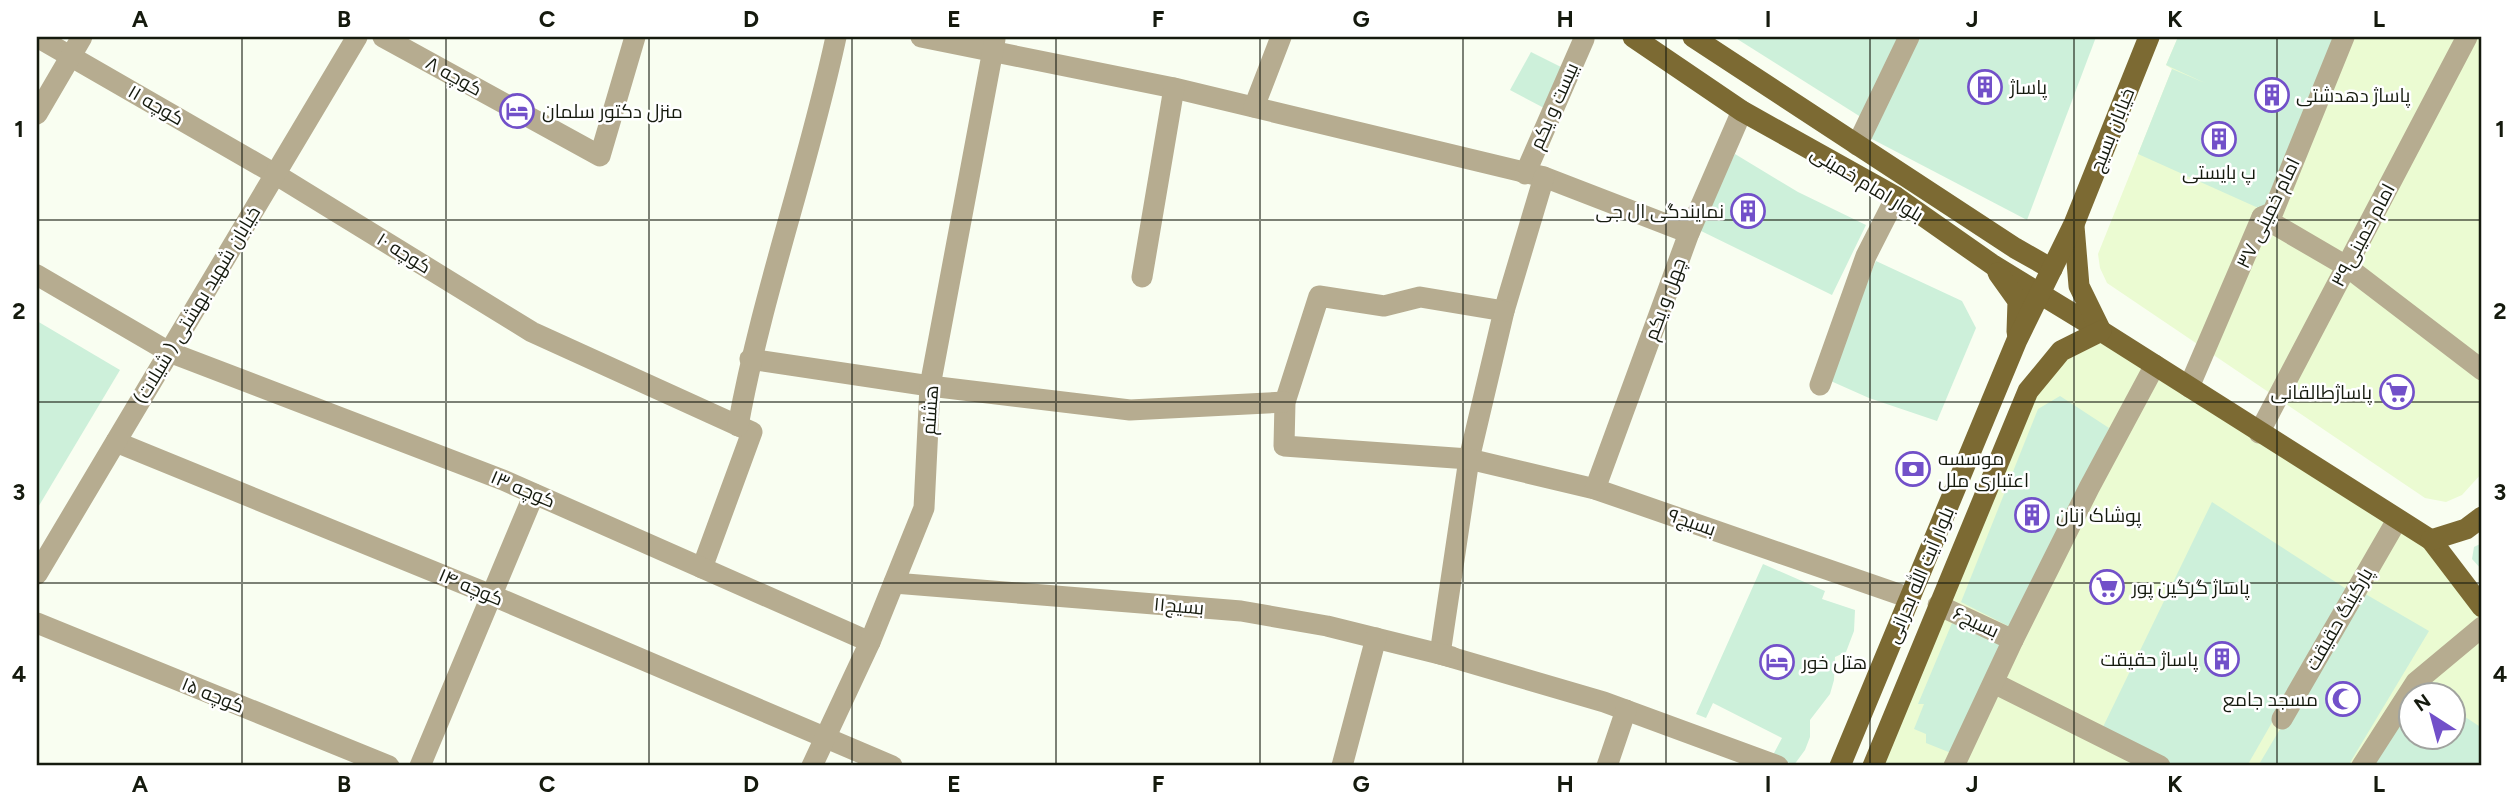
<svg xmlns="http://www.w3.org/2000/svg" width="2519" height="803" viewBox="0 0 2519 803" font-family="Figtree,Cairo,sans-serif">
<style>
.built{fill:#ebfbd2;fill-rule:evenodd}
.building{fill:#cdf0da}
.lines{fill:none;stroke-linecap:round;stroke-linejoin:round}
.minor{stroke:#b6ac90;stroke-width:21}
.major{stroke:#7c6a33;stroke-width:21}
.grid{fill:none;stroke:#151a0e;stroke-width:2;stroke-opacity:0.55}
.labels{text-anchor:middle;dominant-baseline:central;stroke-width:5;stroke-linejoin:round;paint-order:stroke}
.street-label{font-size:19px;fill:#151a0e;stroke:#fff}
.poi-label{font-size:19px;fill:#151a0e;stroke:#fff;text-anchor:start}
.neatline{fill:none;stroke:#151a0e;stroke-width:2.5}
.grid-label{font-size:23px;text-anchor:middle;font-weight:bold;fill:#151a0e}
</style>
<rect width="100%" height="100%" fill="#f9fef1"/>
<g class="built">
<path d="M2178,37h304v436l-20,22 -16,7 -21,-4 -318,-215 -7,-15 -2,-14 74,-185 -6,-4z"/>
<path d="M2101,331l330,209 51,69v157h-607l153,-375zM2410,694h42v42h-42z"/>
</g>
<g class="building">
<path d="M1734,37h170l-40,82z"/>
<path d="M1915,37h181l-69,183 -157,-82z"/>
<path d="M2178,37h161l-74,174 -127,-57 34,-85 33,14 -39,-18z"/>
<path d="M1531,52l30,15 -17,41 -34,-18z"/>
<path d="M1735,154l63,38 68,33 -34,70 -135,-66z"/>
<path d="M1876,261l86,40 14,27 -39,93 -68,-23 -45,-20z"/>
<path d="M37,321l83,49 -83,139z"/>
<path d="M2060,396l49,32 -95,201 -53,-27 77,-193z"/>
<path d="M2212,502l136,88 -101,176h-71l-74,-37z"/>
<path d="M2482,543v27l-10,-11 2,-12z"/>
<path d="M1763,564l62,27 -3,8 33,11 -1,21 -8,21 -11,5 -1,23 -4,14 -20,26v17l-5,13 -11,15 -21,-10 9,-17 -69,-35 -7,15 -10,-4z"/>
<path d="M2362,592l67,39 -81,135h-90z"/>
<path d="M1952,623l49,21 -45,111 -30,-12v-9l-12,-5 10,-25h-6z"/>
<path d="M2410,703l1,34h42v-28l29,19v38h-113z"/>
</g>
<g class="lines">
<g class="minor">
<path d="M37,37l238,137 257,158 220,100 -50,136"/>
<path d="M383,37l217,119 35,-119"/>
<path d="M921,37l253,51 370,89 145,56"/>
<path d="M1254,107l27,-70"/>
<path d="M37,114l45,-77"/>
<path d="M1857,145l52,-108"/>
<path d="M1525,174l59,-135"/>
<path d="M1544,177l-40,134 -35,148 -29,195 164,48 174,64"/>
<path d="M2262,217l84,49 136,104"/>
<path d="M37,275l132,77 334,128 367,162"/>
<path d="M1142,277l32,-189"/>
<path d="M1504,311l-84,-14 -36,9 -65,-10 -34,106 -1,44 185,13 126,30 315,109"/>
<path d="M750,359l180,27 200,24 155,-8"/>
<path d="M1820,385l46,-129 30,-59"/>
<path d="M2189,387l73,-170 11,-5 71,-175"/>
<path d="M738,426c24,-132 70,-258 98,-389"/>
<path d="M2259,433l208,-396"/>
<path d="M116,442l375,153 401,171"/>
<path d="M1595,489l94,-256 53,-122"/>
<path d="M37,574l320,-537"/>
<path d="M894,583l347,28 86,15 125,31"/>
<path d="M1938,605l75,35"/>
<path d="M37,623l352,143"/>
<path d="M1994,683l166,83"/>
<path d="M2282,719l115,-199"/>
<path d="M420,766l114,-272"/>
<path d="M812,766l58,-124 54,-134 6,-122 65,-347"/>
<path d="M1342,766l34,-128"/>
<path d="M1607,766l19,-56"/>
<path d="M1954,766l59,-126 76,-152 66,-123"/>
<path d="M2362,766l54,-84 66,-55"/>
</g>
<g class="major">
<path d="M1633,37l109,74 154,86 97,68 108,66 330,209 51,67"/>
<path d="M1693,37l322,211 37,21"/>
<path d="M2074,226l5,60 22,45"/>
<path d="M1998,273l20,28 -1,31"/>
<path d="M2431,540l35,-11 16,-12"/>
<path d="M1840,766l177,-426 57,-116 75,-187"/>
<path d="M1873,766l155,-375 33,-40 40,-20"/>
</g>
</g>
<path class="grid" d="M242,37v729M446,37v729M649,37v729M852,37v729M1056,37v729M1260,37v729M1463,37v729M1666,37v729M1870,37v729M2074,37v729M2277,37v729M37,220h2445M37,402h2445M37,583h2445"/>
<defs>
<g id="building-ring" transform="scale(1.75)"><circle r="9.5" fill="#fff" stroke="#7250c9" stroke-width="1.5"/><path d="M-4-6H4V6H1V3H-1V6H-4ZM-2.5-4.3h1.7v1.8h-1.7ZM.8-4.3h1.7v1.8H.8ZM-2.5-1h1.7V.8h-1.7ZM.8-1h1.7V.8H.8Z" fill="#7250c9"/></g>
<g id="hotel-ring" transform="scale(1.75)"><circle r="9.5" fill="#fff" stroke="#7250c9" stroke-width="1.5"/><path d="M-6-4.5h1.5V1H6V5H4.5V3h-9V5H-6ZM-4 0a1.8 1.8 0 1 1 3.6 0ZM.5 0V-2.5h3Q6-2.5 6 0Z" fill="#7250c9"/></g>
<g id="supermarket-ring" transform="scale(1.75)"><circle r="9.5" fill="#fff" stroke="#7250c9" stroke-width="1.5"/><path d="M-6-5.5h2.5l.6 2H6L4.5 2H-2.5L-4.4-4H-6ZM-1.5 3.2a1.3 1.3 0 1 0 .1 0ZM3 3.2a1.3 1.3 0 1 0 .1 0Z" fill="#7250c9"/></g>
<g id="bank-ring" transform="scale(1.75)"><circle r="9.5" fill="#fff" stroke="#7250c9" stroke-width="1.5"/><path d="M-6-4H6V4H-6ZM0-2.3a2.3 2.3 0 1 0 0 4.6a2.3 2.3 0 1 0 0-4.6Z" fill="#7250c9"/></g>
<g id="mosque-ring" transform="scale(1.75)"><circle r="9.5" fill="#fff" stroke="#7250c9" stroke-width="1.5"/><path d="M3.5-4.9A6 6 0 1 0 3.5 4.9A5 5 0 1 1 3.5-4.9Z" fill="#7250c9"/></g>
</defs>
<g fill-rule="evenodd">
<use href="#building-ring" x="1985" y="87"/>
<use href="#building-ring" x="2272" y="95"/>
<use href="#hotel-ring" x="517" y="111"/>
<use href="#building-ring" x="2219" y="139"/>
<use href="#building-ring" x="1748" y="211"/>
<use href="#supermarket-ring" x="2397" y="392"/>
<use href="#bank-ring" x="1913" y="469"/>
<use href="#building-ring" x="2032" y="515"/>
<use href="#supermarket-ring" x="2107" y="587"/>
<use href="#building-ring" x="2222" y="659"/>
<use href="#hotel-ring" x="1777" y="662"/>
<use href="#mosque-ring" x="2343" y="699"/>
</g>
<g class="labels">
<g class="street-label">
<text transform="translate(454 76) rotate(29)">کوچه ۸</text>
<text transform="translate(156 105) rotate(30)">کوچه ۱۱</text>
<text transform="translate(1554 106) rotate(-66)">بیست و یکم</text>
<text transform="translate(2112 130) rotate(-68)">خیابان بسیج</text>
<text transform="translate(1867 184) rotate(31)">بلوار امام خمینی</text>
<text transform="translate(2268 213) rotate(-64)">امام خمینی ۳۷</text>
<text transform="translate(2363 235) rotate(-62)">امام خمینی۳۹</text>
<text transform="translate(404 253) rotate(32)">کوچه ۱۰</text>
<text transform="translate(1665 299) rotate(-70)">چهل و یکم</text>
<text transform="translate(197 305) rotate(-59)">خیابان شهید بهشتی ( شیلات)</text>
<text transform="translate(930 410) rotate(-86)">هشتم</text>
<text transform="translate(523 489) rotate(23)">کوچه ۱۳</text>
<text transform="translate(1692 522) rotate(19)">بسیج۹</text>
<text transform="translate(1920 575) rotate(-67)">بلوار آیت الله بحرانی</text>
<text transform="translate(471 587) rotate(23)">کوچه ۱۴</text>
<text transform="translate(1179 606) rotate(5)">بسیج۱۱</text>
<text transform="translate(2339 619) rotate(-60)">پارکینگ حقیقت</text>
<text transform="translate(1976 622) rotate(25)">بسیج۶</text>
<text transform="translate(213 695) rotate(22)">کوچه ۱۵</text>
</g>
<g class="poi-label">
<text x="2010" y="87">پاساژ</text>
<text x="2296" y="95">پاساژ دهدشتی</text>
<text x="542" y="111">منزل دکتور سلمان</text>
<text x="2219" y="172" text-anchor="middle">پ بایستی</text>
<text x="1724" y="211" text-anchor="end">نمایندگی ال جی</text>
<text x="2372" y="392" text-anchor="end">پاساژطالقانی</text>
<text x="1938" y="458">موسسه<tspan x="1938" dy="22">اعتباری ملل</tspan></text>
<text x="2056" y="515">پوشاک زنان</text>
<text x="2132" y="587">پاساژ گرگین پور</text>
<text x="2198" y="659" text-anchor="end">پاساژ حقیقت</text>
<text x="1802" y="662">هتل خور</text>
<text x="2318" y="699" text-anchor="end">مسجد جامع</text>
</g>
</g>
<rect width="2519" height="803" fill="none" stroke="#ffffff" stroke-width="77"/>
<g transform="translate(2432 716) rotate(324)"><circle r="33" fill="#ffffff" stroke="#a1a39f" stroke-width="2"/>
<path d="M0-5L12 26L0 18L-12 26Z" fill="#7250c9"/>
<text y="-10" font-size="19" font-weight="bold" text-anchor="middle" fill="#151a0e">N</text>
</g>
<rect x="38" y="38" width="2442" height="726" class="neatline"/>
<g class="grid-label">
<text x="140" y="27">A</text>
<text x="344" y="27">B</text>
<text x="547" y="27">C</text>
<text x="751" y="27">D</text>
<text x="954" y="27">E</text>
<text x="1158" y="27">F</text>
<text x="1361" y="27">G</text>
<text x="1565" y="27">H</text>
<text x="1768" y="27">I</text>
<text x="1972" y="27">J</text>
<text x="2175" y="27">K</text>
<text x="2379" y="27">L</text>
<text x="19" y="137">1</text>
<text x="2500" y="137">1</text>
<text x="19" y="319">2</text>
<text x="2500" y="319">2</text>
<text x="19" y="500">3</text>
<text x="2500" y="500">3</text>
<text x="19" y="682">4</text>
<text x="2500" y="682">4</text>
<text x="140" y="792">A</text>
<text x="344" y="792">B</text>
<text x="547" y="792">C</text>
<text x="751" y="792">D</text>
<text x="954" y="792">E</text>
<text x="1158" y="792">F</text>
<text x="1361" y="792">G</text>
<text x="1565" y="792">H</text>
<text x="1768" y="792">I</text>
<text x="1972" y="792">J</text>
<text x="2175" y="792">K</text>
<text x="2379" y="792">L</text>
</g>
</svg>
